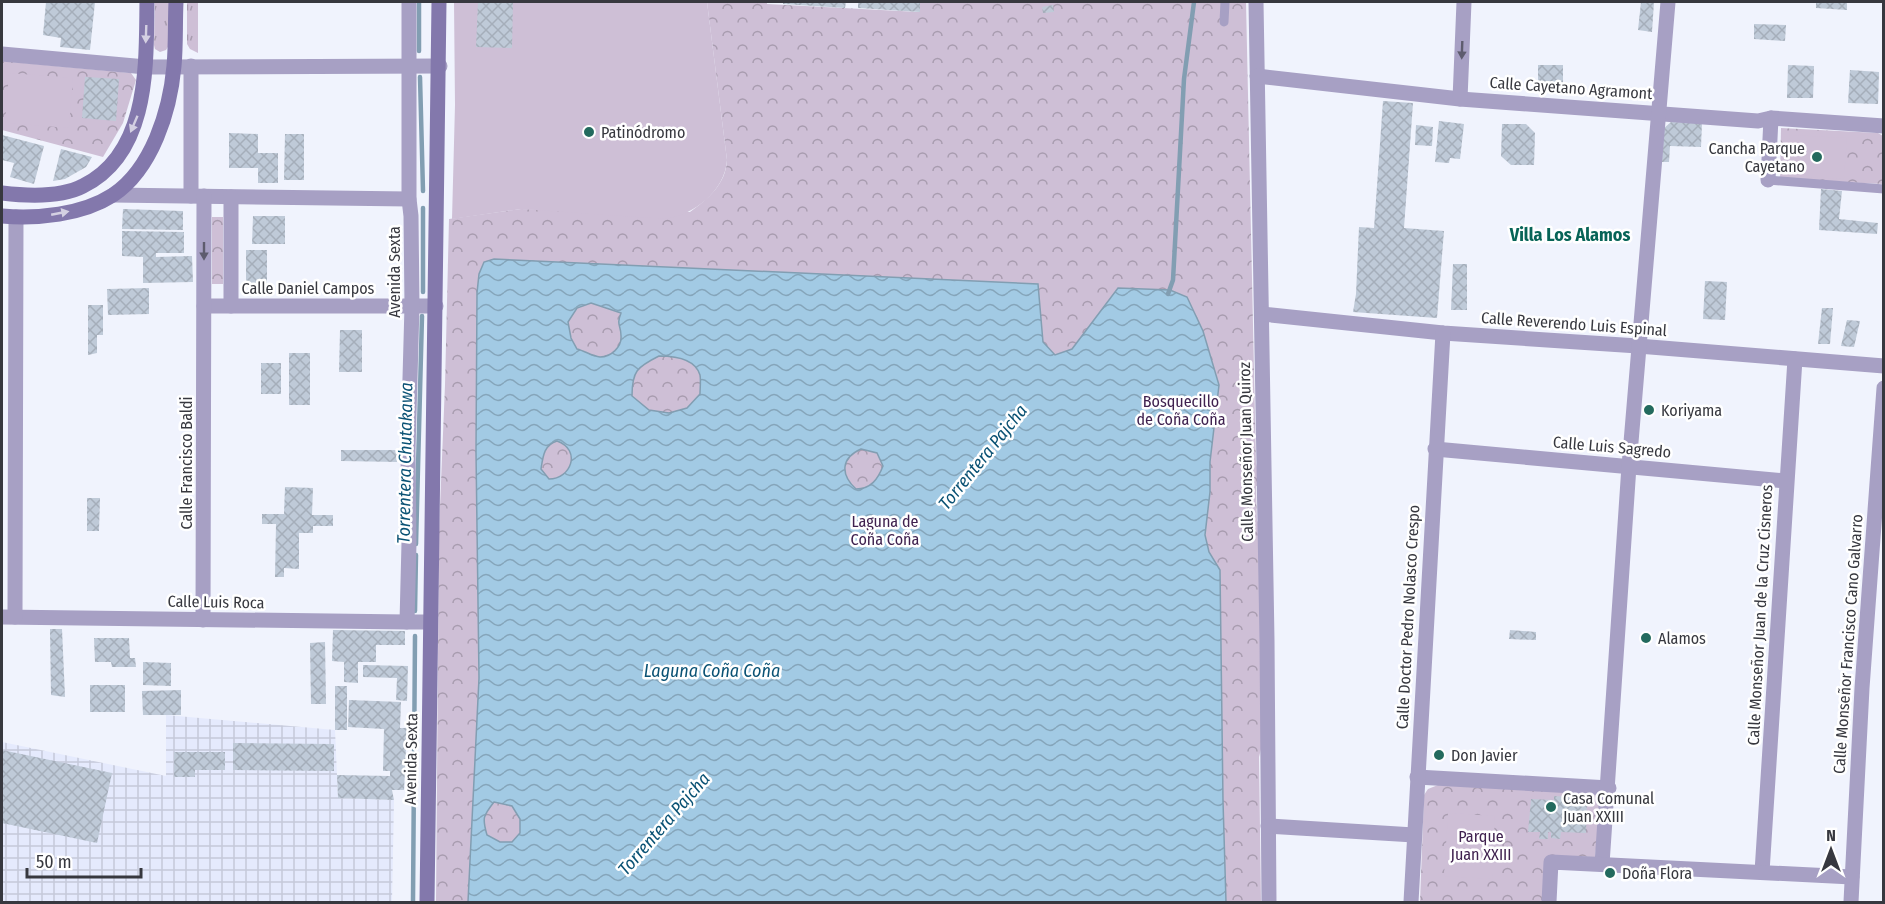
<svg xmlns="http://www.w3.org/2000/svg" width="1885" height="904" viewBox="0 0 1885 904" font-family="'Fira Sans Condensed',sans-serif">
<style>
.industrial{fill:url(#industrial-grid)}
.grass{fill:url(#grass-tufts)}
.forest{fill:url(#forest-crowns)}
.garden{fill:#cebfd6}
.water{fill:url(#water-waves);stroke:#829eb2;stroke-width:1.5;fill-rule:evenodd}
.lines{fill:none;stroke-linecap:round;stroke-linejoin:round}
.stream{stroke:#829eb2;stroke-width:4.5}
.building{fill:url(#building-cross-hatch)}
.service{stroke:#a7a0c4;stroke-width:9}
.minor{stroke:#a7a0c4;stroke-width:15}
.tertiary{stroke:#a7a0c4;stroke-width:15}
.secondary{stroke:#8378ac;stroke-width:15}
.oneway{fill:#d4d0e2}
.oneway2{fill:#5e5c6e}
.poi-dot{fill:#236a5e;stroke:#fff;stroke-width:2}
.labels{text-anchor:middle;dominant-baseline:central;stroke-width:5;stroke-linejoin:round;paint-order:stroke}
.street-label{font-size:16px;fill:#37383f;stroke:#fff}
.poi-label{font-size:16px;fill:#37383f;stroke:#fff;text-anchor:start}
.park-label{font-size:16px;fill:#3f214f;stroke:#fff}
.neighbourhood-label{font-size:18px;font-weight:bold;fill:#076457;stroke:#fff}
.water-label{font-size:18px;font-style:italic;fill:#0a5274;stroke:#fff}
</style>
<defs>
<pattern id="industrial-grid" width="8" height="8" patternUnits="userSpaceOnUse" patternTransform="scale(1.5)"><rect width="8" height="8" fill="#e5eafd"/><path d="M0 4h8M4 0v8" fill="none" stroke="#c5c9da"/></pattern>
<pattern id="grass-tufts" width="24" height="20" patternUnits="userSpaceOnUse" patternTransform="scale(1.5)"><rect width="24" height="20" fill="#cebfd6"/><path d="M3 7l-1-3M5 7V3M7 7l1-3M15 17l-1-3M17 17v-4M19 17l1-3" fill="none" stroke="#a89caf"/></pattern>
<pattern id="forest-crowns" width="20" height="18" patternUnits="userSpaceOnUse" patternTransform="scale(1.5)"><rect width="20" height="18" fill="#cebfd6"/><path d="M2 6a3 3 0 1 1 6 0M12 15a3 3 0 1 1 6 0" fill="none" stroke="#a89caf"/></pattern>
<pattern id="water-waves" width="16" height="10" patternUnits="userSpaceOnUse" patternTransform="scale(1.5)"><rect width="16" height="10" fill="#a2cae4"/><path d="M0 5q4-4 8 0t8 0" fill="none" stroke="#85a5ba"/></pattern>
<pattern id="building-cross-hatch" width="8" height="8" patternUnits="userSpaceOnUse" patternTransform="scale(1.5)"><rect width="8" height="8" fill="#bfcad8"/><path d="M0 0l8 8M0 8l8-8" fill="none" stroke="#a5aeba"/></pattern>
</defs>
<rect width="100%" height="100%" fill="#f0f3fd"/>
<path class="industrial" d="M166,715l169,15 3,68 56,2 -2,102h-390v-160l164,34z"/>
<g class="grass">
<path d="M155,2h15l-1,43 -3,5 -6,2 -5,-3 -1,-4z"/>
<path d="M187,2h11v51l-8,-4 -3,-5z"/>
</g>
<g class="forest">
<path d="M707,2h60v2l152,8 1,-10h326l10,461 6,24 -6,-1 1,35 6,4 2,208 -6,24 2,145h-825l3,-371 6,-146 4,-166 72,-10 169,3c18,-13 36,-28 37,-52z"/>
<path d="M2,61l129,12 5,7 -13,43 -20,34 -101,-27z"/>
<path d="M1781,128l97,5 5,3v48l-103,-5z"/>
<rect x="212" y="217" width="11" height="67"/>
<path d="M1438,785l155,8 6,3 3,5 -7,56 -42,-1 -8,46h-125l4,-107 4,-6z"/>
</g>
<g class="garden">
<path d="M454,2h253l20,158c-2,31 -33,55 -62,59l-144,-10 -69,10 3,-114z"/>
<path d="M9,73l64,5 -4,50 -64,-5z"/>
<path d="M1790,135l57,3 -3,41 -56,-3z"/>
<path d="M1448,813l47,3 -3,63 -48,-3z"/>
</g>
<path class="water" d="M494,259l544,25 5,58 12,13 17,-6 46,-61 52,2 17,7 16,34 16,54 -9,77v30l-5,43 4,17 11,18 3,231 3,101h-758l11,-224 -3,-226 1,-159 2,-19 5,-12zM591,303l30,10c-5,13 0,11 0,23 1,11 -10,21 -21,21 -8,-1 -15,-6 -23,-8l-6,-11 -3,-16 9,-14zM659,356c14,0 36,2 41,19 1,5 0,14 0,19l-13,14 -18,5 -20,-3 -17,-14c0,-25 5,-29 27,-40zM557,441c25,9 14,38 -8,38l-8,-10c2,-13 3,-24 16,-28zM861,449l16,4 6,13c-5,13 -12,23 -27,23 -16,-15 -15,-31 5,-40zM494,802l18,4 8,13v14l-8,9h-12l-13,-7c-5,-17 -4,-19 7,-33z"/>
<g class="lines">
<g class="stream">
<path d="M419,51v-49"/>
<path d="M420,77l3,114"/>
<path d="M423,208v84"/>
<path d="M1168,294l5,-14 11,-201 10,-77"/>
<path d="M416,544l6,-228"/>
<path d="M415,611l1,-56"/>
<path d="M413,902l2,-266"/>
</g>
</g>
<g class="building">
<path d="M46,2h49l-5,48 -30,-3 1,-9 -18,-3z"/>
<path d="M478,2h35l-1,46 -36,-1z"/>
<path d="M783,2h63l-1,6 -62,-4z"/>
<path d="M858,2h62v10l-62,-4z"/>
<path d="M1641,2h13l-2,30 -14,-2z"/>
<path d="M1816,2h31v8l-31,-2z"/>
<path d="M1053,5l1,7 -11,1 -1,-6z"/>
<path d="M1754,24l32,1 -1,16 -31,-2z"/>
<path d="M1538,65h25v20l-25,-1z"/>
<path d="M1788,65l26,1 -1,32h-26z"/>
<path d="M1850,70l29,2 -1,32 -30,-1z"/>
<path d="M85,77l34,2 -3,42 -34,-3z"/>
<path d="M1383,101l30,2 -9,125 40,3 -7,87 -84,-6 3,-18 3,-67 15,1z"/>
<path d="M1439,121l25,3 -4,35 -10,-1 -1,5 -14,-1z"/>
<path d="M1671,122l31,1 -1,24 -31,-1 -1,16h-8l2,-33z"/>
<path d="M1502,124h24l9,9 -1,32h-23l-10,-9z"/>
<path d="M1416,125l17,2 -1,19 -17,-1z"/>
<path d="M229,133l29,1v19h20v30h-20v-15h-29z"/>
<path d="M285,134h19v46h-20z"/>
<path d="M2,135l42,11 -10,38 -24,-7 4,-14 -12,-3z"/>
<path d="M61,149l31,8 -6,10 -21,12 -12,2z"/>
<path d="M1821,189l21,2 -3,28 39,4 -1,11 -58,-4z"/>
<path d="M123,209l60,2v19l-61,-1z"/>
<path d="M253,216h32v28h-33z"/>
<path d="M122,231l62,1v21h-28v4l36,-1 1,26 -50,1v-26l-21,-1z"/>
<rect x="246" y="250" width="21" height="35"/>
<path d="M1453,264h14v46h-16z"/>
<path d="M1705,281l22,1 -2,38 -22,-1z"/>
<path d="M149,288v26l-41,1 -1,-26z"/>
<path d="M88,305h15v30h-6v18l-9,2z"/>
<path d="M1822,308h11l-3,36h-12z"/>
<path d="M1847,320l13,1 -6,26 -13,-1z"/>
<path d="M340,330h22v42h-23z"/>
<rect x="289" y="353" width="21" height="52"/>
<rect x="261" y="363" width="20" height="31"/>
<path d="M341,450h56v12l-56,-1z"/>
<path d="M285,487l28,1 -1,27h21v11h-20v7h-14v36l-15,-1v9h-9l1,-53h-14v-10h22z"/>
<path d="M87,498h13l-1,33h-12z"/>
<path d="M50,629h12l3,68 -14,-2z"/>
<path d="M333,630l72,1v14h-29v17h-18v21l-14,-1v-20l-12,-1z"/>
<path d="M1510,630l26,2v8l-27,-1z"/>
<path d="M94,638h35l1,20h5l1,9h-24l-1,-5h-16z"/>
<path d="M325,642l1,62h-15l-1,-61z"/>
<path d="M143,662l28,1v23l-28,-1z"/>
<path d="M363,665l45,1 -1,35 -11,-1 1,-22 -34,-1z"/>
<rect x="90" y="685" width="35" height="27"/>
<rect x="335" y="686" width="12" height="44"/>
<path d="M181,690v25h-38l-1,-24z"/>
<path d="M349,700l52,2 -1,26h7l-3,62h-12l2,10 -56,-2 -1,-23 53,1v-5h-7l1,-42 -36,-2z"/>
<path d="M233,743l101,1v27l-101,-1z"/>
<path d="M2,750l110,23 -15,70 -95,-20z"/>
<path d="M174,752h51v18h-30v7h-21z"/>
<path d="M1554,796l16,1 -1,4 18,1 -1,31 -25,-1 -1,7 -9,-1v-6h-3v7h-9l1,-7h-12l3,-33 23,1z"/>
</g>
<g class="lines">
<g class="service">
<path d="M1224,22l1,-20"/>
<path d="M1768,180l116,9"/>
</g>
<g class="minor">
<path d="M1256,2l11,638 2,262"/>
<path d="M2,54l144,13 294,-1"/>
<path d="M191,66v130"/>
<path d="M1257,76l203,23 298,22 13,-3 113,8"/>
<path d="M1460,99l4,-97"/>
<path d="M1768,180l3,-62"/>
<path d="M113,195l296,4"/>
<path d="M204,306h232"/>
<path d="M231,306v-109"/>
<path d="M1262,314l181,19 195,13 246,20"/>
<path d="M1435,449l351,32"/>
<path d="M2,617l405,5"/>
<path d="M15,617l1,-400"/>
<path d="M203,620l1,-424"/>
<path d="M1417,777l192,11"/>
<path d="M1268,826l146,9"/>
<path d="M1602,864l27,-398 39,-464"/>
<path d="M1762,872l33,-513"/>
<path d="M1411,902l32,-569"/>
<path d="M1549,902l2,-40 301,15"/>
<path d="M1851,902l11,-214 22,-300"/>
</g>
<path class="tertiary" d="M409,2v197l2,17 1,90 -4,144 1,93 -2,79h23"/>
<g class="secondary">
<path d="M2,193c25,3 58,5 81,-7 67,-33 63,-122 64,-184"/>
<path d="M2,216c35,3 80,-1 111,-21 39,-26 57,-84 61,-129 2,-21 1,-43 2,-64"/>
<path d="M427,902l12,-900"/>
</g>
</g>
<defs><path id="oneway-solid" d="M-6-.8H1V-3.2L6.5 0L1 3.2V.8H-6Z" transform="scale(1.5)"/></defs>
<g class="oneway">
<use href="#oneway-solid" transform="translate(146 34) rotate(92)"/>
<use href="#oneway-solid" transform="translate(134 124) rotate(113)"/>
<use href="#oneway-solid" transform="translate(60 213) rotate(-11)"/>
</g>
<g class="oneway2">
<use href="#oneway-solid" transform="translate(1462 50) rotate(92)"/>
<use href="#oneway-solid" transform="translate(204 251) rotate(90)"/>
</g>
<g class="poi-dot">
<circle cx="589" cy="132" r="6"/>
<circle cx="1817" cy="157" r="6"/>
<circle cx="1649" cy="410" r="6"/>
<circle cx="1646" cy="638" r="6"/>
<circle cx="1439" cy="755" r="6"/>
<circle cx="1551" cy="807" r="6"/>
<circle cx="1610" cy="873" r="6"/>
</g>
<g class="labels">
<g class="street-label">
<text transform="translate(1571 88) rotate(4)">Calle Cayetano Agramont</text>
<text transform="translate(394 272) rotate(-90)">Avenida Sexta</text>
<text x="308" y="288">Calle Daniel Campos</text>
<text transform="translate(1574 324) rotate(4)">Calle Reverendo Luis Espinal</text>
<text transform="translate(1612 447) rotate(5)">Calle Luis Sagredo</text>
<text transform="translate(1246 452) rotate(-91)">Calle Monseñor Juan Quiroz</text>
<text transform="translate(186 463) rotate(-90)">Calle Francisco Baldi</text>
<text transform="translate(216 602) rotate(1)">Calle Luis Roca</text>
<text transform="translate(1760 615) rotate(-87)">Calle Monseñor Juan de la Cruz Cisneros</text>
<text transform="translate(1408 617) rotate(-87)">Calle Doctor Pedro Nolasco Crespo</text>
<text transform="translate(1848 644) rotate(-86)">Calle Monseñor Francisco Cano Galvarro</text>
<text transform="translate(411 759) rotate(-89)">Avenida Sexta</text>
</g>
<g class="poi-label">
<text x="601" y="132">Patinódromo</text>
<text x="1805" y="148" text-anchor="end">Cancha Parque<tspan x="1805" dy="18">Cayetano</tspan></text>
<text x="1661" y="410">Koriyama</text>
<text x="1658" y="638">Alamos</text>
<text x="1451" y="755">Don Javier</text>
<text x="1563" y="798">Casa Comunal<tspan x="1563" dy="18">Juan XXIII</tspan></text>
<text x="1622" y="873">Doña Flora</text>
</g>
<g class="park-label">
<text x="1181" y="401">Bosquecillo<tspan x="1181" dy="18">de Coña Coña</tspan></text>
<text x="885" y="521">Laguna de<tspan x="885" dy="18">Coña Coña</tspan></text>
<text x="1481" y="836">Parque<tspan x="1481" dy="18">Juan XXIII</tspan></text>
</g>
<g class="neighbourhood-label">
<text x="1570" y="235">Villa Los Alamos</text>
</g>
<g class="water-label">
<text transform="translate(983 457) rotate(-51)">Torrentera Pajcha</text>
<text transform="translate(405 463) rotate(-89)">Torrentera Chutakawa</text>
<text x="712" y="671">Laguna Coña Coña</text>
<text transform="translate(664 824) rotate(-49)">Torrentera Pajcha</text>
</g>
</g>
<rect width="1885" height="904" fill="none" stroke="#37383f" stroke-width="6"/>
<g transform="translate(1831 850)" stroke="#ffffff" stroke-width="4.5" paint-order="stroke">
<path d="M0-4.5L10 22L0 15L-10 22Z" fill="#37383f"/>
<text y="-9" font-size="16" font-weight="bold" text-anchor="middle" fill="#37383f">N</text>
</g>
<path d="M27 868v9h114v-9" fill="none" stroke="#37383f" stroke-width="3"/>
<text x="36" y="868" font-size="18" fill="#37383f" stroke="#ffffff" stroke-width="4.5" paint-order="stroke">50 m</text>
</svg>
